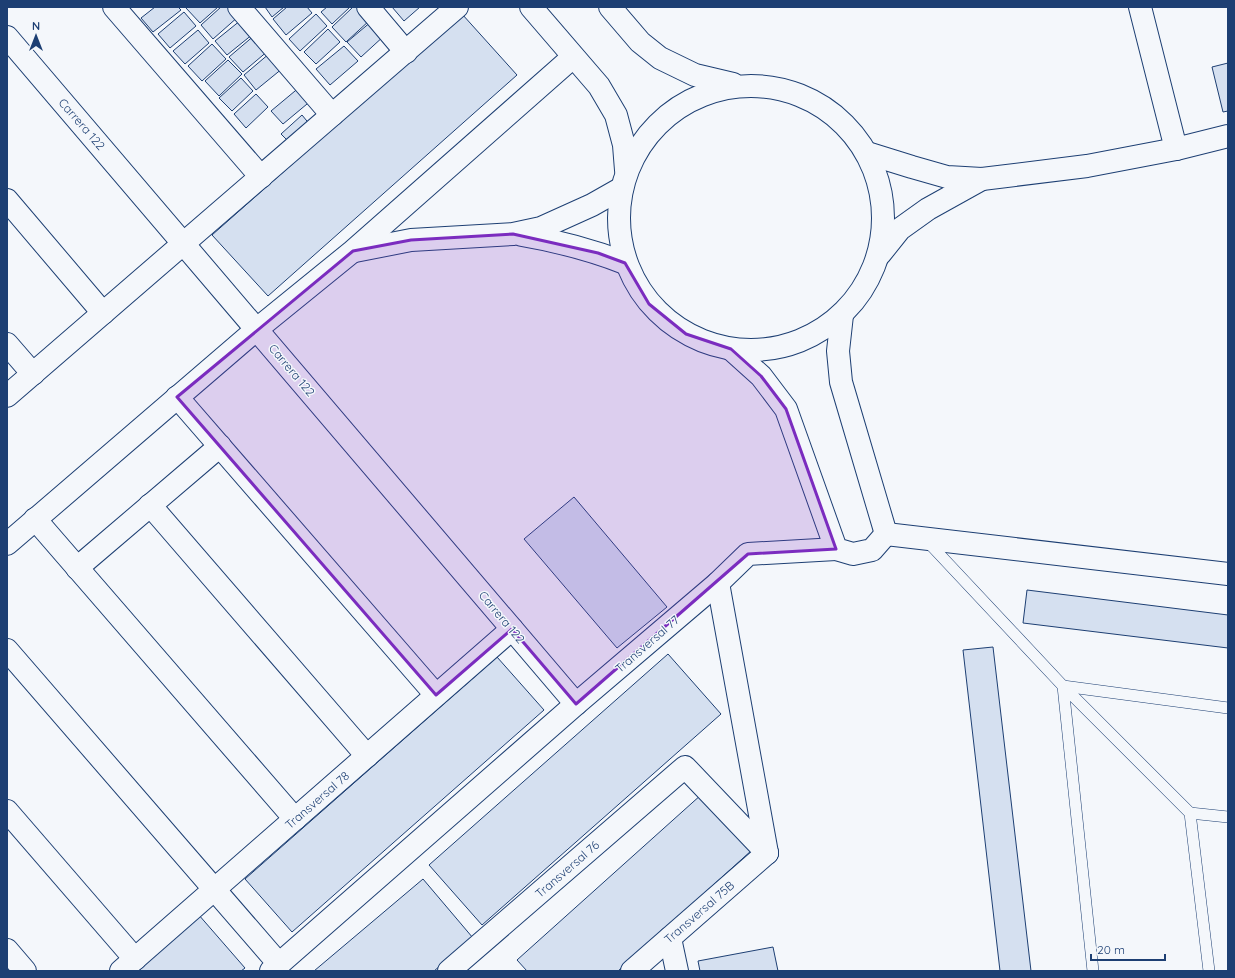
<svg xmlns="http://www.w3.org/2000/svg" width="1235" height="978" viewBox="0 0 1235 978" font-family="Quicksand,sans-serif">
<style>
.building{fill:#d5e0f0;stroke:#1d3f73}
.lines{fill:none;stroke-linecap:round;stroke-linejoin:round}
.lane-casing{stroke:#1d3f73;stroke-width:12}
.street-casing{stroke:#1d3f73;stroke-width:24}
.lane{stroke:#f4f7fb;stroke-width:11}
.street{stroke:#f4f7fb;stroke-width:22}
.marked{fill:#7b2cbf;fill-opacity:0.2;stroke:#7b2cbf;stroke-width:3;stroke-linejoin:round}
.labels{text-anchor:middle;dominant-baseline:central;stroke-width:3;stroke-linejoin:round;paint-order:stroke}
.street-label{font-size:12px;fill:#1d3f73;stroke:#f4f7fb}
</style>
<rect width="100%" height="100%" fill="#f4f7fb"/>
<g class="building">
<path d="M155,7h23l3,3 -28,22 -12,-14z"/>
<path d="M187,7h31l-18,16 -14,-15z"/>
<path d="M221,7h10l8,9 -26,23 -12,-14z"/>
<path d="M265,7h19l-12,10z"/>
<path d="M287,7h20l5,6 -26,22 -13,-16z"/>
<path d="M327,7h23l-18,17 -11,-12z"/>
<path d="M353,7h4l13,13 -24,22 -14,-15z"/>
<path d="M392,7h28l-16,14z"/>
<path d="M184,12l12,14 -26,22 -12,-14z"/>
<path d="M316,14l11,12 -27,25 -11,-12z"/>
<path d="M462,14l55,61 -249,221 -56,-61z"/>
<path d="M241,20l12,14 -26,21 -12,-14z"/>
<path d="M372,21l13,14 -24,22 -14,-15z"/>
<path d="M328,29l12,13 -24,22 -12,-12z"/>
<path d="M198,30l11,13 -24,21 -12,-13z"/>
<path d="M256,34l13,16 -26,22 -14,-15z"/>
<path d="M212,44l14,15 -24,22 -14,-15z"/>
<path d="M344,46l14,15 -28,24 -14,-16z"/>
<path d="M270,53l13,15 -27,22 -12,-15z"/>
<path d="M228,60l14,14 -23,22 -14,-15z"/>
<path d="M1228,63v48l-5,1 -11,-45z"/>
<path d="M241,78l12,13 -21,20 -13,-13z"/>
<path d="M301,86l12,13 -30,25 -12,-13z"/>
<path d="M256,94l12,13 -22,21 -12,-14z"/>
<path d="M302,115l9,11 -20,18 -10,-10z"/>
<path d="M574,497l93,110 -50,41 -93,-109z"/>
<path d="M1027,590l201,25v33l-205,-25z"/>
<path d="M993,647l38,324h-31l-37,-321z"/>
<path d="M668,654l53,60 -239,211 -53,-60z"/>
<path d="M497,657l47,53 -252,222 -47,-53z"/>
<path d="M702,794l50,56 -134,121h-91l-10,-11z"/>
<path d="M423,879l50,59 -39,33h-120z"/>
<path d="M198,914l47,54 -4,3h-108z"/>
<path d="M773,947l5,24h-78l-2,-10z"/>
</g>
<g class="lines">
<g class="lane-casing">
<g id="lane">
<path d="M927,541l136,145 127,127 19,158"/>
<path d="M1190,813l38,4"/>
<path d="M1093,971l-30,-285 165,22"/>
</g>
</g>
<g class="street-casing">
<g id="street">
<path d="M114,7l147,170"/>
<path d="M239,7l93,108"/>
<path d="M368,7l38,45"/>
<path d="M531,7l68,79 17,29 8,30 2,25"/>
<path d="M610,7l30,35 20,16 35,17 38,9"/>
<path d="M1140,7l36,142"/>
<path d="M7,37l569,667"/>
<circle cx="751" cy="218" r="132"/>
<path d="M867,153l45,14 35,10 35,2 105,-13 89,-17 52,-13"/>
<path d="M7,200l96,113"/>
<path d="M522,235c35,6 70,15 103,28"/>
<path d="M355,251l56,-11 102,-6 28,-6 51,-23 30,-17"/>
<path d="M880,254l20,-25 28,-20 54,-30"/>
<path d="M842,315l-4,36 3,31 45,152"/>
<path d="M7,344l26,30"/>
<path d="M731,349l30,27 25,33 50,140 17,5 19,-4 14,-16"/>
<path d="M7,396l450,-389"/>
<path d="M177,397l259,298"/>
<path d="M150,505l217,251"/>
<path d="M35,519l260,300"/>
<path d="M886,534l342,40"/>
<path d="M7,544l250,-215 96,-78 220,-194"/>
<path d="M77,568l143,-122"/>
<path d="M7,650l272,314"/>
<path d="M7,811l128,148"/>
<path d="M767,853l-49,-270 30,-29 88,-5"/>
<path d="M670,938l7,33"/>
<path d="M7,950l18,21"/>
<path d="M121,971l391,-342"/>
<path d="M271,971l305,-267 142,-121"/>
<path d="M449,971l236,-204 82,86"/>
<path d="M632,971l135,-118"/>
</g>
</g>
<use href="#lane" class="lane"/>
<use href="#street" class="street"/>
</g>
<path class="marked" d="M513,234l85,19 27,10 24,41 37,30 45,15 30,27 25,33 50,140 -88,5 -172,150 -64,-75 -76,66 -259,-298 176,-146 58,-11z"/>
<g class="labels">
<g class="street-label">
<text transform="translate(82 124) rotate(49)">Carrera 122</text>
<text transform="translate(292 370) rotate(50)">Carrera 122</text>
<text transform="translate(502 617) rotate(50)">Carrera 122</text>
<text transform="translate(647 644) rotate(-41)">Transversal 77</text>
<text transform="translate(317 800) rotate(-41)">Transversal 78</text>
<text transform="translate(567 869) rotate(-41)">Transversal 76</text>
<text transform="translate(699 912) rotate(-41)">Transversal 75B</text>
</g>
</g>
<rect width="1235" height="978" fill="none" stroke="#1d3f73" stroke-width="16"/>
<g transform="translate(36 36)" stroke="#f4f7fb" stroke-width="3" paint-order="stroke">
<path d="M0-3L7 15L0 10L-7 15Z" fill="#1d3f73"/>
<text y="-6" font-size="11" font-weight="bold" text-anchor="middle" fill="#1d3f73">N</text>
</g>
<path d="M1091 954v6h74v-6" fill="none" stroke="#1d3f73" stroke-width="2"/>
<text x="1097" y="954" font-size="12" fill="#1d3f73" stroke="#f4f7fb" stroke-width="3" paint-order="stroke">20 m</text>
</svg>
